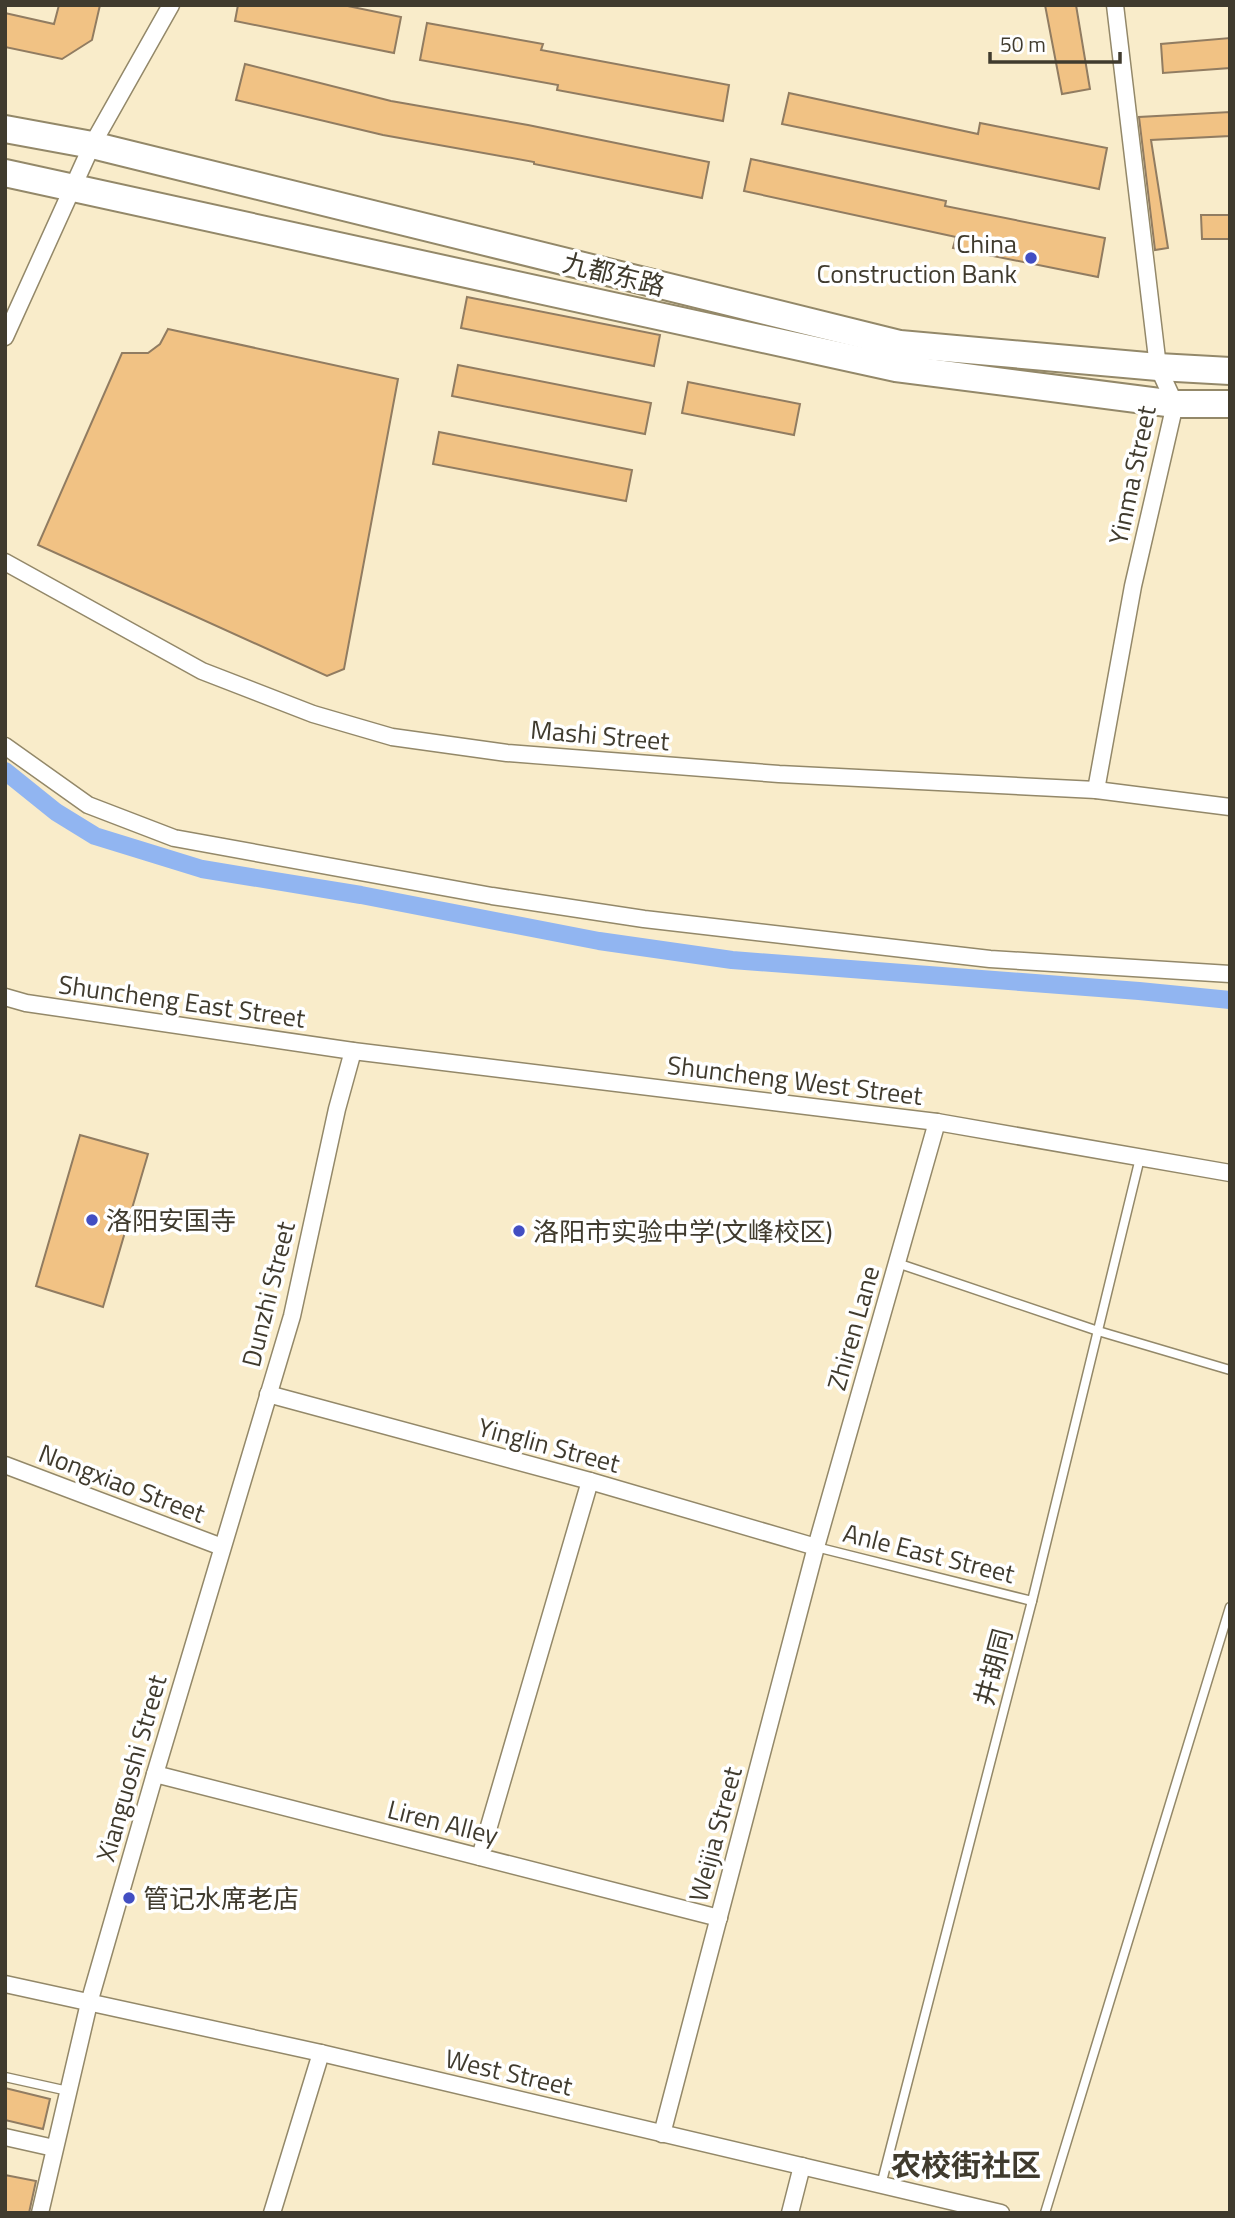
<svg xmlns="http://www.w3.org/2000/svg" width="1235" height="2218" viewBox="0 0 1235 2218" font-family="'Titillium Web','Noto Sans SC',sans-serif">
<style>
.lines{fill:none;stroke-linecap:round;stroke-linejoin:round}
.canal{stroke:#91b5f1;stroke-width:18}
.building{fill:#f1c284;stroke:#917c61;stroke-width:2}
.service-casing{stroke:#938869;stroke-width:11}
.minor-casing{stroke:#938869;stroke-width:19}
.trunk-casing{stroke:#938869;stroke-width:30}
.service{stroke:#fff;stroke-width:8}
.minor{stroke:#fff;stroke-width:16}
.trunk{stroke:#fff;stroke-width:26}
.poi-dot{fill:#424ec2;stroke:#fff;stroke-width:2.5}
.labels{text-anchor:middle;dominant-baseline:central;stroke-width:7;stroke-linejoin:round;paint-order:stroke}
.poi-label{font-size:26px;fill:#403b2e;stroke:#fff;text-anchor:start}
.street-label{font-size:26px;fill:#403b2e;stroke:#fff}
.quarter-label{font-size:30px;font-weight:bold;fill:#403b2e;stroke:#fff}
</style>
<rect width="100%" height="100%" fill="#f9ecca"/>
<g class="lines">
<path class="canal" d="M5,771l51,41 39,24 107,33 159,26 238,46 133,19 407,31 91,9"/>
</g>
<g class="building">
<path d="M59,5h41l-8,35 -30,19 -57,-12v-34l49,11z"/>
<path d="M238,5h105l58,12 -7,36 -159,-32z"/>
<path d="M1045,5h31l14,84 -28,5z"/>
<path d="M427,23l116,21 -2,6 188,35 -6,36 -166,-31 1,-5 -138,-25z"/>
<path d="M1230,38v30l-67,5 -2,-29z"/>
<path d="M245,64l146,37 137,24 181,37 -7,36 -168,-34v-2l-151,-27 -147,-35z"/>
<path d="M789,93l189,41 2,-11 127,25 -8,41 -317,-65z"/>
<path d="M1230,112v24l-79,4 17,108 -13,2 -16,-133z"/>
<path d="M751,159l195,42 -1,5 160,32 -7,39 -145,-29 3,-11 -212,-46z"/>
<path d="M1201,215h29v24h-28z"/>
<path d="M467,297l193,38 -6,31 -193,-38z"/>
<path d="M168,329l230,50 -54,290 -17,7 -289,-131 84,-192h26l12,-9z"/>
<path d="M458,365l193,38 -6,31 -193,-38z"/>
<path d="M688,382l112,22 -6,31 -112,-22z"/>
<path d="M439,432l193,38 -6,31 -193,-37z"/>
<path d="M80,1135l68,19 -45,153 -67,-21z"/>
<path d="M5,2088l45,11 -7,30 -38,-9z"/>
<path d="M5,2175l31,6 -7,32h-24z"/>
</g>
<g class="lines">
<g class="service-casing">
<g id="service">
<path d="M897,1263l201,68 132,39"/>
<path d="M816,1547l216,54"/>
<path d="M5,2077l63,14"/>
<path d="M881,2185l151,-584 108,-443"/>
<path d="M1045,2213l185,-606"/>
</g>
</g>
<g class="minor-casing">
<g id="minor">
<path d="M5,337l87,-192 79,-140"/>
<path d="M5,562l197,109 111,43 79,23 115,16 272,21 317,16 134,17"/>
<path d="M5,746l83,59 86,33 318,58 152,23 346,40 240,15"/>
<path d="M1096,790l37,-204 42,-182 -17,-37 -43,-362"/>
<path d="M5,997l21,6 327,48 584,71 293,51"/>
<path d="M268,1394l322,87 226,66"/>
<path d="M5,1465l217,82"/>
<path d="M155,1774l564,144"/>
<path d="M480,1857l110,-376"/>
<path d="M5,1984l316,69 680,160"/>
<path d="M662,2134l154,-587 121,-425"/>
<path d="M5,2137l49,11"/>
<path d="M40,2213l49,-210 66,-229 137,-458 45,-207 16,-58"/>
<path d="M272,2213l49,-160"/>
<path d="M790,2213l12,-47"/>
</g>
</g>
<g class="trunk-casing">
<g id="trunk">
<path d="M5,129l87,16 808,199 258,23 72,4"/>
<path d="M5,173l891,195 279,36h55"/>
</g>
</g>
<use href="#service" class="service"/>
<use href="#minor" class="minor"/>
<use href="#trunk" class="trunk"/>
</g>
<g class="poi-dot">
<circle cx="1031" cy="258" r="7"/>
<circle cx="92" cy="1220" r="7"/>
<circle cx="519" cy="1231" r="7"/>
<circle cx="129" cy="1898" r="7"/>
</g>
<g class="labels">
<g class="poi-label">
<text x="1017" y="243" text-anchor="end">China<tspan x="1017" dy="30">Construction Bank</tspan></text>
<text x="106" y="1220">洛阳安国寺</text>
<text x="533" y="1231">洛阳市实验中学(文峰校区)</text>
<text x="143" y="1898">管记水席老店</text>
</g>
<g class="street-label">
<text transform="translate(614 274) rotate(14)">九都东路</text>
<text transform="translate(1132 475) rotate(-78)">Yinma Street</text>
<text transform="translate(600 735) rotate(5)">Mashi Street</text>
<text transform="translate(182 1001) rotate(8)">Shuncheng East Street</text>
<text transform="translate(795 1080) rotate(7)">Shuncheng West Street</text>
<text transform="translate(268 1294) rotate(-76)">Dunzhi Street</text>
<text transform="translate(853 1328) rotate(-74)">Zhiren Lane</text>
<text transform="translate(549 1445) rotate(15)">Yinglin Street</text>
<text transform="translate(122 1483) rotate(21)">Nongxiao Street</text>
<text transform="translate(929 1553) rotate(14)">Anle East Street</text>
<text transform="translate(993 1667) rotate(-75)">井胡同</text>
<text transform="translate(131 1768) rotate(-74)">Xianguoshi Street</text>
<text transform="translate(443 1822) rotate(14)">Liren Alley</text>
<text transform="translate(715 1834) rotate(-75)">Weijia Street</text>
<text transform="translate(509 2072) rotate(13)">West Street</text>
</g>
<g class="quarter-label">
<text x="966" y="2165">农校街社区</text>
</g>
</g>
<rect width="1235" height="2218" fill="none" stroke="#403b2e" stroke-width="14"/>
<path d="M990 52v10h130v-10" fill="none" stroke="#403b2e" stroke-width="3.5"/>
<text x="1000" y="52" font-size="21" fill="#403b2e" stroke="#ffffff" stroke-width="5" paint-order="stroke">50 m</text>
</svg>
